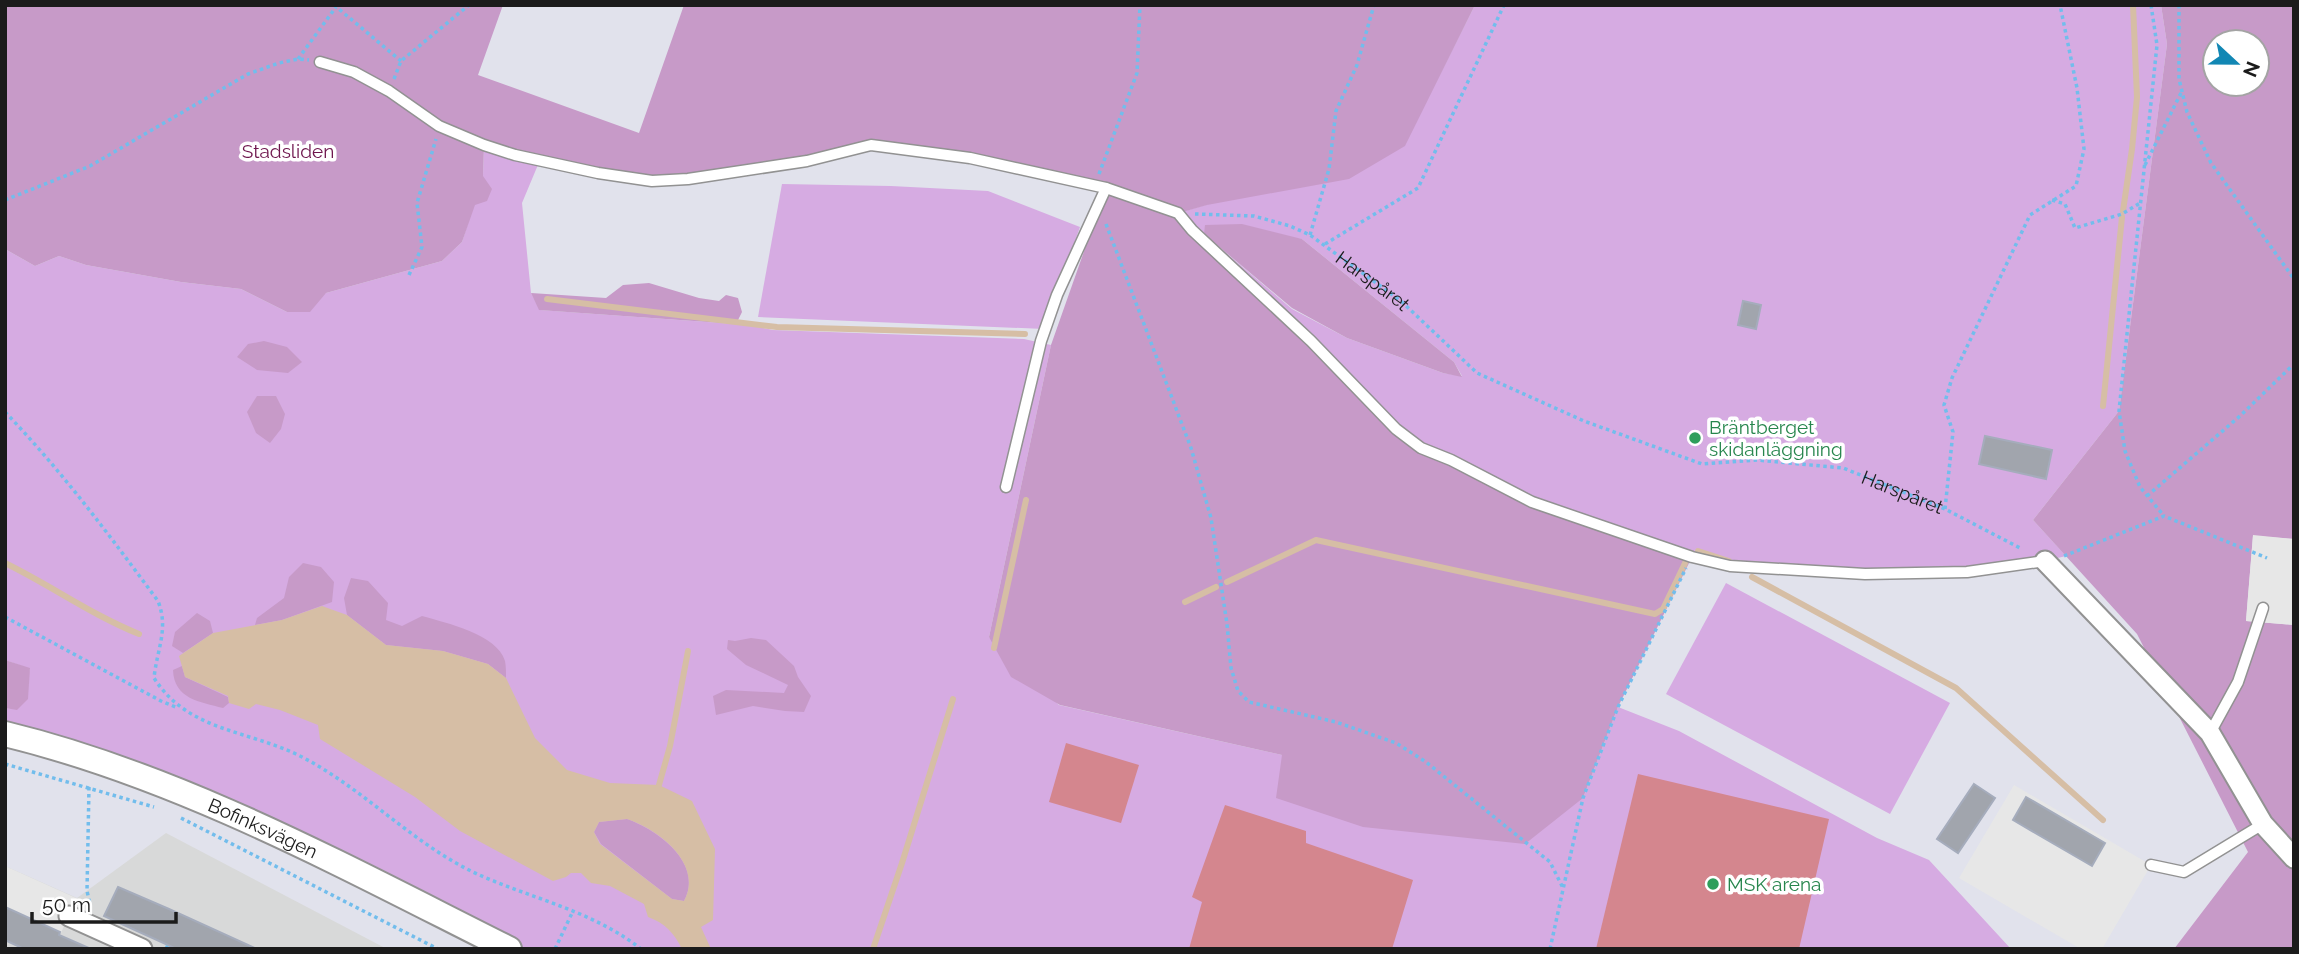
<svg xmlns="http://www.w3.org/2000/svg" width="2299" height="954" viewBox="0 0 2299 954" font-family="Raleway,sans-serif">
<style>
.residential{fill:#d8d9d9}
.grass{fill:#d6abe2;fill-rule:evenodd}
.forest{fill:#c79ac8;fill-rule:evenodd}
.pitch{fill:#d4868e}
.parking{fill:#e7e7e7}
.water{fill:#d6bea5;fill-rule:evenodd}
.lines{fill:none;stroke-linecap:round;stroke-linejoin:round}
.stream{stroke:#d6bea5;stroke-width:6}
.building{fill:#a1a5ad;stroke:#a5acbc;stroke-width:2}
.service-casing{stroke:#929292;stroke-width:13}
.minor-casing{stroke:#929292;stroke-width:23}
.tertiary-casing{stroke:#929292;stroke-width:28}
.path{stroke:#72bdec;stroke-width:3.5;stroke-dasharray:3.5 3.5;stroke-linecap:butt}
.service{stroke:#fff;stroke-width:10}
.minor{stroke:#fff;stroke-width:19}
.tertiary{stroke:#fff;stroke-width:24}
.leisure-dot{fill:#2e9e5b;stroke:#fff;stroke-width:2.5}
.labels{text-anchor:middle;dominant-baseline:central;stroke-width:7;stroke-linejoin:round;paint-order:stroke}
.park-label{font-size:19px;fill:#6e154d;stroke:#fff}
.street-label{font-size:19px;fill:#1b1b1b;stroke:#fff}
.leisure-label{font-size:19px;fill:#27864d;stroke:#fff;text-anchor:start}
</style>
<rect width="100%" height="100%" fill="#e1e2ec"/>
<path class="residential" d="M166,833l221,116h-382v-83l72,32z"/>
<g class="grass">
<path d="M1475,5h686l6,39 -48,367 -86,109 33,36 -21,5 -78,11 -102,2 -135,-8 -198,-64 -111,-54 -243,-235 226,-67zM1204,234l98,5 152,123 8,14 -19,-3 -96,-35 -55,-29z"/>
<path d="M484,145l56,15 -18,43 9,90 9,17 209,15 24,5 251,9 27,6 -62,292 70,68 223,50 301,43 35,-91 61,24 198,107 52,22 82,89h-1502l-135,-68 -369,-147v-26l12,1 13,-40 -25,-9v-411l30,17 24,-10 27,9 95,17 60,7 46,23 39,-19 116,-32 20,-19 21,-66z"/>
<path d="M782,184l109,2 97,5 92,36 -36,102 -286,-12z"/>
<path d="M1726,583l224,120 -60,111 -224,-120z"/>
</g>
<g class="forest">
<path d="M5,5h320l9,2v-2h169l-25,70 161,58 45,-128h791l-70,141 -56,33 -142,26 -28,8 242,235 111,54 160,55 -74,150 -35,91 -58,46 -162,-17 -87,-29 6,-43 -222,-50 -49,-28 -22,-40 62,-292 55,-156 -136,-31 -99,-13 -64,16 -155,20 -168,-35 -1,30 9,13 -5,12 -12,4 -13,37 -20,19 -116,32 -16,19h-23l-46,-23 -60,-7 -95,-17 -27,-9 -24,10 -30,-17z"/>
<path d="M2161,5h133v534l-41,-3 -7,85 48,4v324h-120l74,-97 -111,-218 -104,-114 86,-109 48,-367zM2215,42h42v42h-42z"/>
<path d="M1242,224l60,15 152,123 8,15 -19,-4 -96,-35 -55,-30 -88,-74 1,-9z"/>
<path d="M649,283l50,15 20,3 7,-6 12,3 4,14 -6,12 -197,-14 -8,-17 75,5 17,-13z"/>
<path d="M264,341l23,6 15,15 -14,11 -31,-3 -20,-13 11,-13z"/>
<path d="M257,396h19l9,18 -4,15 -11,14 -14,-10 -9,-21z"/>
<path d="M303,563l18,4 13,15 -2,20 -50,18 -27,5 2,-7 27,-20 5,-21z"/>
<path d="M351,578l17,3 20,22 -2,17 16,6 20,-10c24,7 75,18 83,45 1,5 1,12 1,17l-18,-14 -45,-13 -57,-6 -39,-30 -3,-17z"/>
<path d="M197,613l13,8 3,12 -30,20 -11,-7 3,-14z"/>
<path d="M751,638l15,2 28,26 4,11 13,19 -7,16 -19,-1 -32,-5 -37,9 -3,-19 13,-6 58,3 4,-8 -42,-20 -19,-16 1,-9 7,1z"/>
<path d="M5,660l25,8 -2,31 -11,11 -12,-2z"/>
<path d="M182,666l3,11 43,20 1,6 -6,5c-23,-6 -49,-9 -50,-38z"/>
<path d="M627,819c31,11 77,45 57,82l-12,-2 -71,-55 -7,-12 5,-10z"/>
</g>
<g class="pitch">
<path d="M1066,743l73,22 -18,58 -72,-21z"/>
<path d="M1638,774l191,45 -30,130h-203z"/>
<path d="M1225,805l81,26v12l107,37 -21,69h-203l13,-47 -10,-5z"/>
</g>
<g class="parking">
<path d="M2253,535l41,4v86l-48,-4z"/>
<path d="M2014,785l137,80 -49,84h-21l-122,-71z"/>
<path d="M5,866l71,32 -15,35 -56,-26z"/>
</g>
<path class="water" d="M322,606l25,9 39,30 57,6 45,13 18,14 29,60 32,32 43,13 49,2 33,16 23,48 -2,71 -12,7 10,22h-29c-8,-16 -17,-26 -34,-32l-4,-13 -34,-18 -19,-3 -10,-10h-10l-5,4 -13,4 -93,-50 -45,-34 -95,-58 -2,-14 -38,-15 -24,-6 -7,5 -20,-6 -1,-7 -43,-19 -6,-21 34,-23 69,-13zM627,819c31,10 77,45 57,82l-12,-2 -72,-55 -6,-12 5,-10z"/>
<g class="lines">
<g class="stream">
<path d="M2123,211l9,-62 5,-52 -4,-92"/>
<path d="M547,299l230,28 248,7"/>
<path d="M2103,406l19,-189"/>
<path d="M1698,551l31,10"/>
<path d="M5,563c47,23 85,51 134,71"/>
<path d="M1752,577l204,111 147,132"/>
<path d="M1227,582l89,-42 339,74 8,-5 24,-50"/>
<path d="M1185,602l31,-15"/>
<path d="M994,648l32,-148"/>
<path d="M659,785l11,-39 18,-95"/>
<path d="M873,949l29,-86 51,-164"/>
</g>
</g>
<g class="building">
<path d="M1743,301l18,4 -5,24 -18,-4z"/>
<path d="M1985,436l67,14 -6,29 -67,-15z"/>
<path d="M1974,784l21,14 -37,55 -21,-14z"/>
<path d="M2026,797l79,46 -13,23 -79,-46z"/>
<path d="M118,887l51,22 88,40h-81l-8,-4 -64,-29z"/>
<path d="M5,907l55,25 -1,3 32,14h-67l-19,-9z"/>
</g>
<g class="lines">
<g class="service-casing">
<g id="service">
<path d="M320,62l34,10 35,19 50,35 45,19 31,10 83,18 54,8 36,-2 119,-18 64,-16 99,13 136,30 72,25 14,17 119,111 85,88 25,19 30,12 81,42 160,55 38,9 135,8 102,-2 78,-11"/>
<path d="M1006,487l35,-146 16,-46 49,-107"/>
<path d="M2210,733l28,-51 25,-74"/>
<path d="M2151,865l33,7 79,-48"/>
</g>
</g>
<g class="minor-casing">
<g id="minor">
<path d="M2045,561l165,172 53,91 31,34"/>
<path d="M69,916l73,33"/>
</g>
</g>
<g class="tertiary-casing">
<g id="tertiary">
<path id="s2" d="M5,734c177,43 342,134 504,215"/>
</g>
</g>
<g class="path">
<path d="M334,5l67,56"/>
<path d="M2151,5l6,40 -38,366 6,40 15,36 24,29"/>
<path d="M2179,5v74l8,33 24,51 83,116"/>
<path d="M298,59l38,-52"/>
<path d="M394,79l7,-18 68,-56"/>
<path d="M2145,165l37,-74"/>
<path d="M1099,174l38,-101 3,-68"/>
<path d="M5,200l85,-34 158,-92 31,-11 19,-4 11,1"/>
<path d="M2052,200l13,4 10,24 47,-14 18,-11"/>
<path id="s1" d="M1195,214l59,2 36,10 20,9 91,66 76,72 107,48 118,43 55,-4 86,8 102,41 77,40"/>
<path d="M1106,224l85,224 20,70 16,106 4,44 7,23 11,11 87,20 60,21 30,19 124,100 13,26"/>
<path d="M1310,235l19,-66 7,-58 21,-46 17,-60"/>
<path d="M1325,244l93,-56 86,-183"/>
<path d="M409,275l13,-28 -5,-44 19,-64"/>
<path d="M5,412c56,58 105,124 153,189 11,28 -1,48 -4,77 33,52 91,52 142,76 64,31 113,87 177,118 55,26 119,38 168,77"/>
<path d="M2147,496l93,-80 54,-52"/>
<path d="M1945,509l8,-77 -9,-27 8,-27 78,-163 46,-29 8,-37 -7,-61 -17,-83"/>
<path d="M2064,556l100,-40 103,42"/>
<path d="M5,617l156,84 17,7"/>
<path d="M5,764l149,43"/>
<path d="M89,787l-2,104 3,13"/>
<path d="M181,818l257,131"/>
<path d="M166,949l2,-4"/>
<path d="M555,949l18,-38"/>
<path d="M1550,949l33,-151 35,-91 68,-139"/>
</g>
<use href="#service" class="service"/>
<use href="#minor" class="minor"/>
<use href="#tertiary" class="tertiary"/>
</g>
<g class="leisure-dot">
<circle cx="1695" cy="438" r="7"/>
<circle cx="1713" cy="884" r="7"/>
</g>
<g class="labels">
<g class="park-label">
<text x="288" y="151">Stadsliden</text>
</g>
<g class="street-label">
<text stroke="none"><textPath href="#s1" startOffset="196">Harspåret</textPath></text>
<text stroke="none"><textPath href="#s1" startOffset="784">Harspåret</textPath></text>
<text stroke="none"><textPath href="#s2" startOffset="275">Bofinksvägen</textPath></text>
</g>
<g class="leisure-label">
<text x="1709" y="427">Bräntberget<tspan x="1709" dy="22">skidanläggning</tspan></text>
<text x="1727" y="884">MSK arena</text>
</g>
</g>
<rect width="2299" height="954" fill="none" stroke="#1b1b1b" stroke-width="14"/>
<g transform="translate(2236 63) rotate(112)"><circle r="33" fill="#ffffff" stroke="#a4a4a4" stroke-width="2"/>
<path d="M0-5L12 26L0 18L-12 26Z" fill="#1287b4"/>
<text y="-10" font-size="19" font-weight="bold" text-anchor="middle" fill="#1b1b1b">N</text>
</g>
<path d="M32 912v10h144v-10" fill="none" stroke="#1b1b1b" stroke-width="3.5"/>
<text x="42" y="912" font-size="21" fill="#1b1b1b" stroke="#ffffff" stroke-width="5" paint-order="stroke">50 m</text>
</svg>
